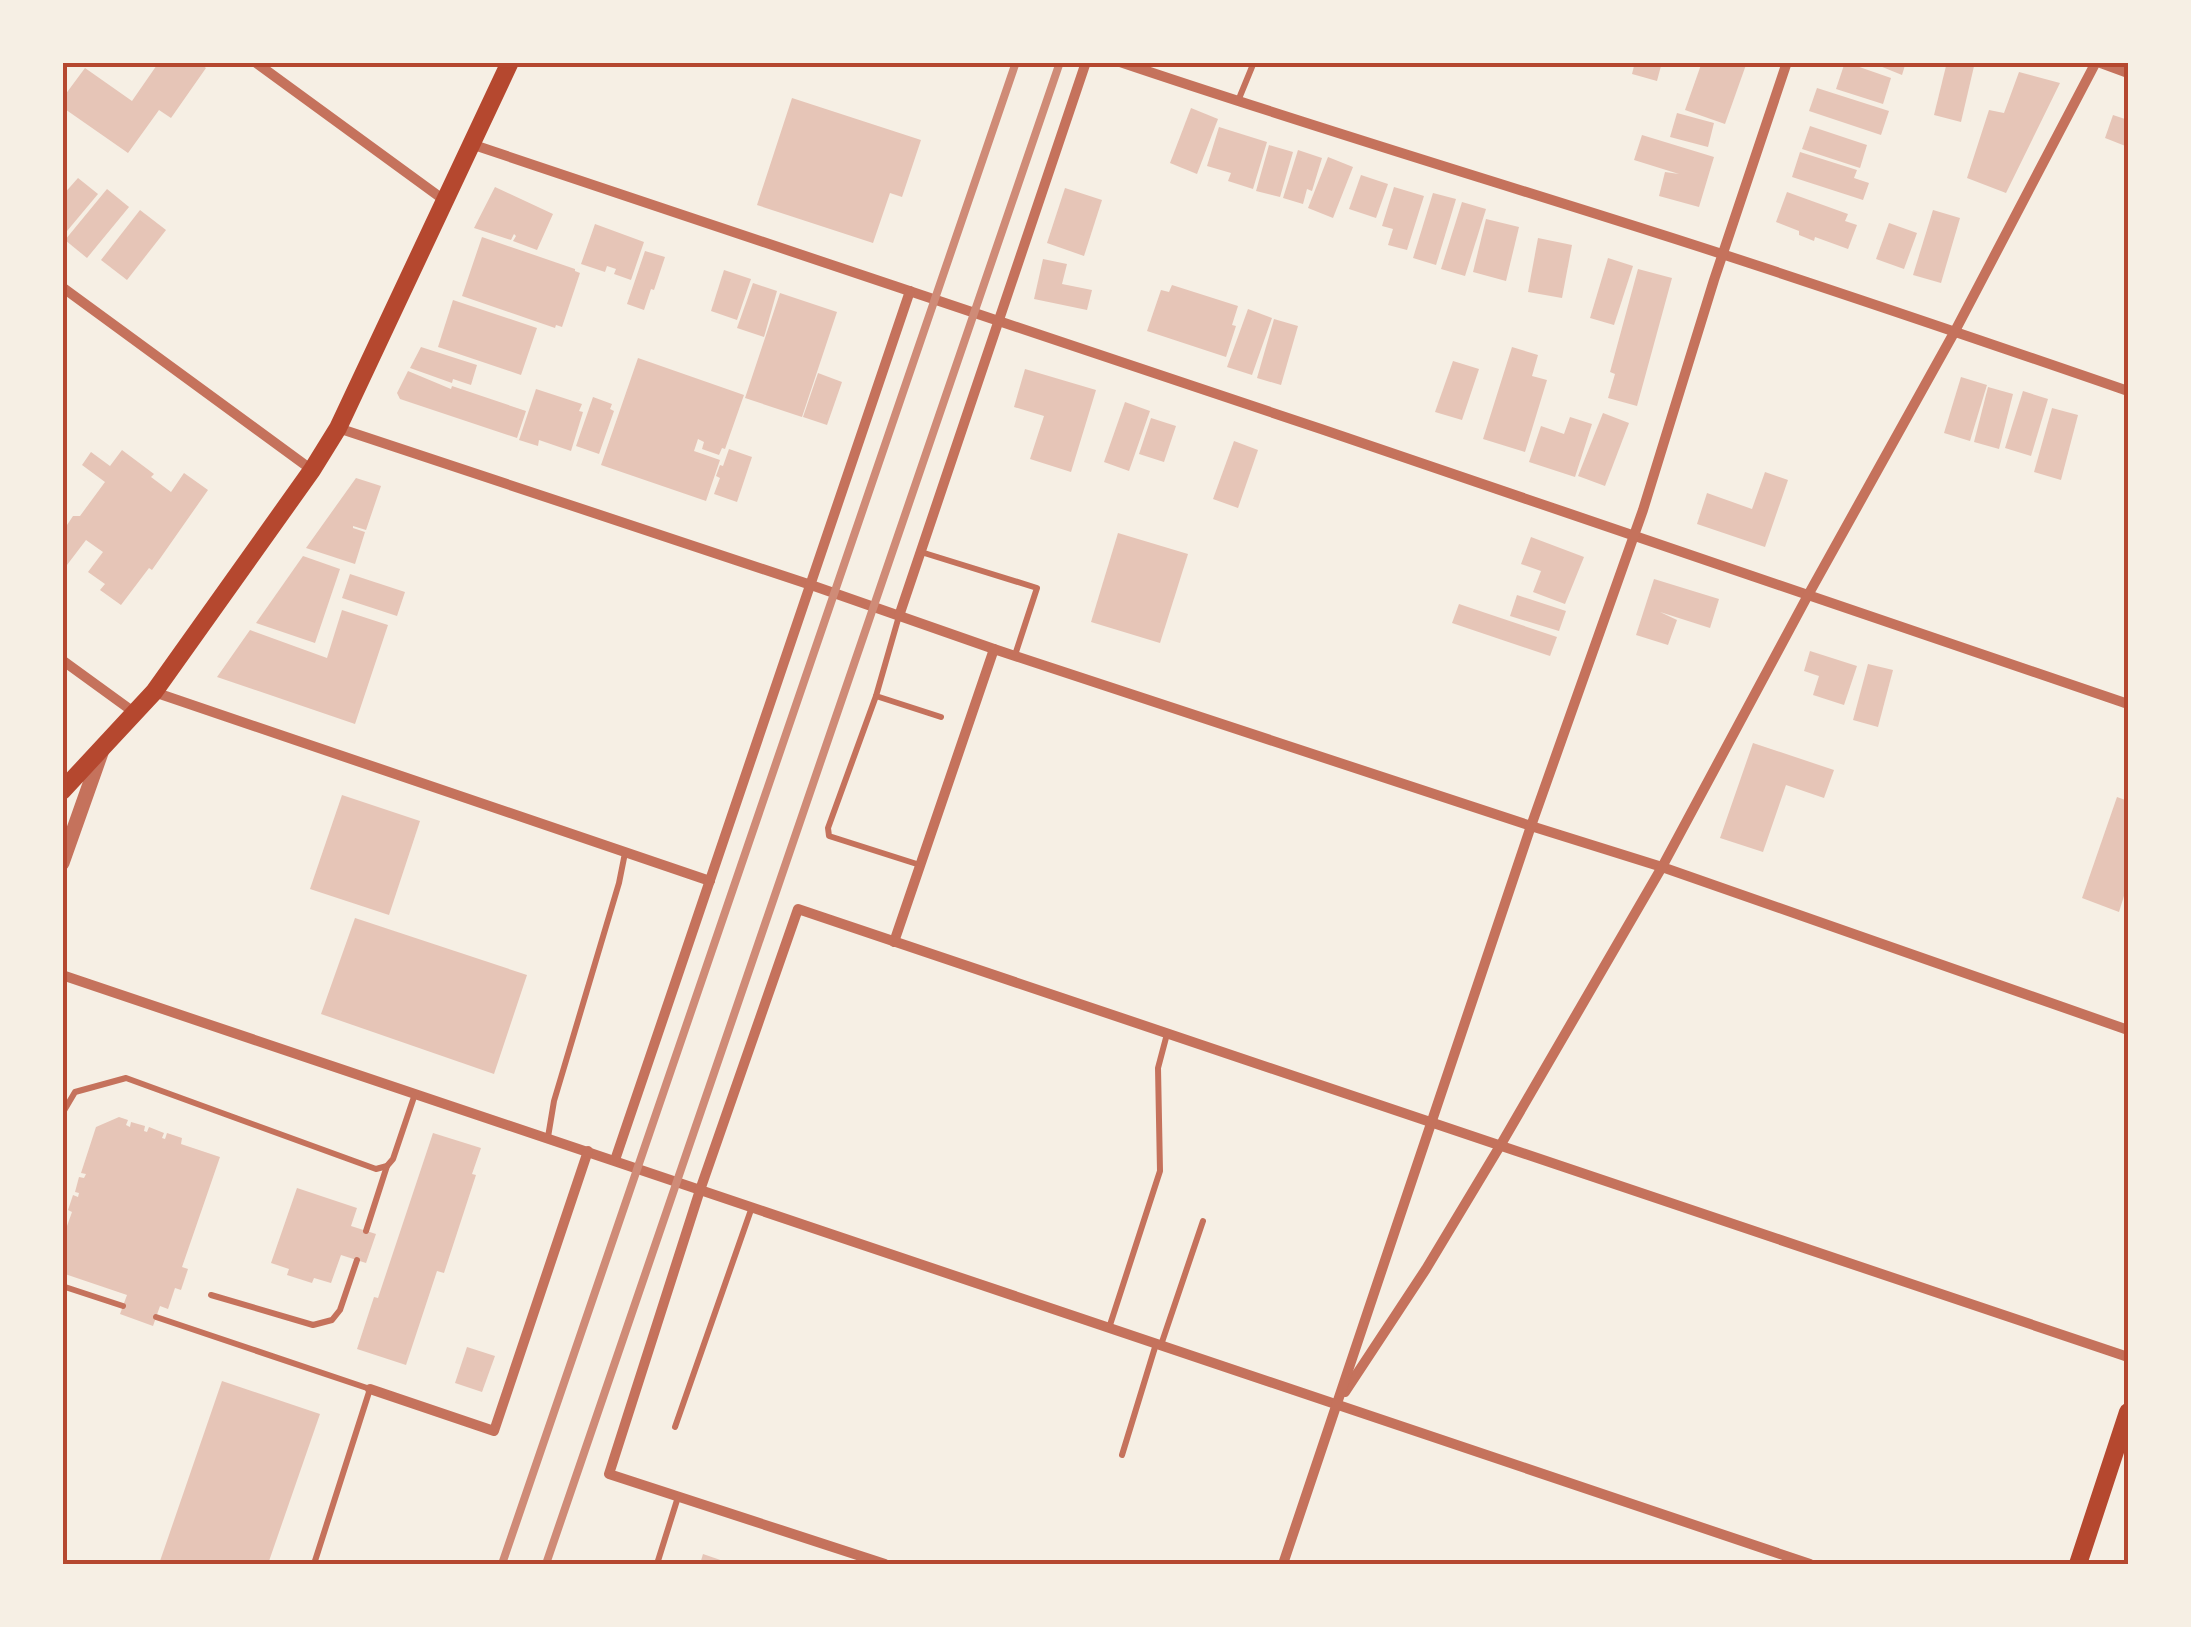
<svg xmlns="http://www.w3.org/2000/svg" width="2191" height="1627" viewBox="0 0 2191 1627" font-family="Roboto,sans-serif">
<style>
.building{fill:#e6c5b7}
.lines{fill:none;stroke-linecap:round;stroke-linejoin:round}
.service{stroke:#c5725c;stroke-width:6}
.minor{stroke:#c5725c;stroke-width:10}
.tertiary{stroke:#c5725c;stroke-width:15}
.secondary{stroke:#b5482f;stroke-width:18}
.rail{stroke:#cf8b77;stroke-width:8}
.neatline{fill:none;stroke:#b5482f;stroke-width:4}
</style>
<rect width="100%" height="100%" fill="#f6efe4"/>
<g class="building">
<path d="M159,62h39l8,6 -35,50 -12,-8 -31,43 -66,-46v-8l23,-31 47,33z"/>
<path d="M1635,62h27l-5,19 -25,-7z"/>
<path d="M1702,62h45l-22,62 -40,-14z"/>
<path d="M1845,62l46,16 -8,26 -47,-15z"/>
<path d="M1870,62h36l-4,13z"/>
<path d="M1947,62h28l-14,60 -27,-7z"/>
<path d="M2019,72l41,11 -54,110 -39,-15 22,-68 15,3z"/>
<path d="M1817,88l72,23 -8,24 -72,-24z"/>
<path d="M792,98l129,42 -19,57 -12,-4 -17,50 -116,-38z"/>
<path d="M1191,108l27,11 -21,55 -27,-11z"/>
<path d="M1677,113l37,10 -6,24 -38,-10z"/>
<path d="M2113,115l15,5v27l-23,-9z"/>
<path d="M1810,126l57,19 -7,23 -58,-19z"/>
<path d="M1219,127l48,15 -14,47 -25,-8 3,-8 -24,-7z"/>
<path d="M1642,135l72,22 -15,50 -40,-11 6,-24 14,2 -45,-14z"/>
<path d="M1269,145l24,7 -13,45 -24,-6z"/>
<path d="M1298,150l24,8 -10,33 -5,-2 -4,15 -20,-6z"/>
<path d="M1800,152l57,18 -3,8 15,5 -6,17 -71,-23z"/>
<path d="M1328,157l25,10 -20,51 -25,-10z"/>
<path d="M1361,175l27,9 -12,34 -27,-9z"/>
<path d="M78,178l20,16 -36,43v-41z"/>
<path d="M495,187l58,27 -16,36 -24,-9 3,-5 -2,-2 -3,6 -37,-12z"/>
<path d="M1394,187l30,9 -17,54 -19,-5 5,-16 -11,-3z"/>
<path d="M1065,188l37,12 -18,56 -37,-13z"/>
<path d="M107,189l22,18 -42,51 -22,-18z"/>
<path d="M1787,192l61,22 -3,7 12,4 -9,24 -33,-12 -1,4 -15,-6v-4l-23,-9z"/>
<path d="M1433,193l23,6 -20,66 -23,-7z"/>
<path d="M1462,202l24,7 -21,67 -24,-7z"/>
<path d="M140,210l26,20 -39,50 -26,-20z"/>
<path d="M1933,210l27,8 -19,65 -28,-8z"/>
<path d="M1486,219l33,8 -13,54 -33,-9z"/>
<path d="M1889,223l28,10 -13,36 -28,-10z"/>
<path d="M595,224l49,18 -13,38 -17,-6 2,-5 -9,-3 -2,6 -24,-8z"/>
<path d="M482,237l93,32v2l5,2 -18,54 -6,-2 -1,3 -93,-32z"/>
<path d="M1538,238l34,7 -10,53 -34,-6z"/>
<path d="M645,251l20,6 -11,33 -3,-1 -7,21 -17,-6z"/>
<path d="M1608,258l25,8 -19,59 -24,-7z"/>
<path d="M1043,259l24,5 -5,20 30,6 -5,20 -53,-11z"/>
<path d="M1638,269l34,9 -35,128 -29,-8 7,-24 -5,-2z"/>
<path d="M724,270l27,9 -14,41 -26,-9z"/>
<path d="M753,283l24,8 -13,46 -27,-9z"/>
<path d="M1172,285l66,21 -6,19 4,1 -10,31 -79,-26 14,-41 8,2z"/>
<path d="M780,293l57,19 -35,105 -57,-19z"/>
<path d="M453,300l84,28 -16,47 -83,-28z"/>
<path d="M1248,309l24,9 -20,57 -25,-8z"/>
<path d="M1274,319l24,7 -17,59 -24,-7z"/>
<path d="M421,347l56,18 -6,20 -18,-6 -1,4 -42,-15z"/>
<path d="M1512,347l26,8 -6,21 15,4 -22,72 -42,-13z"/>
<path d="M638,358l106,37 -19,54 -3,-1 -3,7 -17,-6 2,-7 -6,-3 -4,12 26,9 -14,41 -105,-36z"/>
<path d="M1453,361l26,8 -17,51 -27,-8z"/>
<path d="M1025,369l71,21 -25,82 -41,-13 14,-43 -30,-9z"/>
<path d="M408,371l43,18 1,-3 74,25 -9,27 -117,-39 -3,-6z"/>
<path d="M818,373l24,9 -15,43 -24,-8z"/>
<path d="M1961,377l26,8 -17,56 -26,-8z"/>
<path d="M1988,387l25,7 -14,55 -25,-7z"/>
<path d="M536,389l46,15 -3,7 4,1 -12,39 -32,-11 -1,6 -19,-6z"/>
<path d="M2023,391l25,8 -17,57 -26,-8z"/>
<path d="M593,397l19,7 -2,5 4,2 -15,43 -23,-8z"/>
<path d="M1125,402l25,9 -21,60 -25,-9z"/>
<path d="M2052,408l26,7 -17,65 -27,-8z"/>
<path d="M1603,413l26,10 -24,63 -27,-10z"/>
<path d="M1570,417l22,7 -17,53 -46,-15 12,-36 23,8z"/>
<path d="M1151,418l25,8 -12,36 -25,-8z"/>
<path d="M1234,441l24,9 -20,58 -25,-9z"/>
<path d="M729,449l23,8 -15,45 -23,-8 6,-16 -4,-2 4,-11 3,1z"/>
<path d="M122,450l32,24 -3,3 20,15 13,-19 24,17 -56,80 -3,-2 -28,37 -21,-15 5,-6 -17,-12 15,-20 -17,-12 -19,25 -5,-2v-41l5,3 6,-9h7l25,-34 -23,-17 9,-13 19,14z"/>
<path d="M1765,472l23,8 -23,67 -68,-23 10,-31 45,16z"/>
<path d="M356,478l25,8 -15,44 -13,-4v2l12,4 -10,32 -49,-16z"/>
<path d="M1118,533l70,21 -28,89 -69,-21z"/>
<path d="M1531,537l53,20 -19,47 -32,-12 8,-21 -20,-7z"/>
<path d="M303,556l37,13 -25,74 -59,-20z"/>
<path d="M350,574l55,18 -8,24 -55,-18z"/>
<path d="M1654,579l65,20 -9,29 -50,-16 17,8 -9,25 -32,-10z"/>
<path d="M1517,595l49,16 -7,20 -49,-15z"/>
<path d="M1459,604l98,33 -7,19 -98,-33z"/>
<path d="M342,610l46,15 -33,99 -138,-47 33,-47 77,28z"/>
<path d="M1810,651l47,15 -13,39 -31,-10 6,-19 -15,-5z"/>
<path d="M1868,664l25,6 -15,57 -25,-7z"/>
<path d="M1753,743l81,27 -10,28 -38,-13 -23,67 -43,-14z"/>
<path d="M342,795l78,26 -31,94 -79,-26z"/>
<path d="M2117,797l11,4v82l-9,29 -37,-14z"/>
<path d="M355,918l172,57 -33,99 -173,-60z"/>
<path d="M119,1117l9,3 -2,5 4,2 1,-5 14,4 -1,5 3,1 2,-5 15,6 -2,5 3,1 2,-6 15,5 -1,6 39,13 -38,110 6,2 -7,21 -6,-2 -7,21 -8,-3 -7,20 -33,-12 7,-19 -65,-22v-33l10,-28 -4,-2 5,-15 5,2 1,-4 -4,-1 4,-15 5,1 2,-4 -5,-1 15,-46z"/>
<path d="M433,1133l48,15 -9,26 4,1 -32,98 -7,-2 -31,94 -49,-16 17,-52 4,1z"/>
<path d="M297,1188l60,20 -6,18 25,8 -10,29 -25,-8 -10,28 -17,-5 -2,5 -25,-8 2,-6 -18,-6z"/>
<path d="M467,1347l28,9 -13,36 -27,-9z"/>
<path d="M222,1381l98,33 -52,150h-109z"/>
<path d="M703,1554l29,10h-32z"/>
</g>
<g class="lines">
<g class="service">
<path d="M1238,101l16,-39"/>
<path d="M921,552l116,36 -22,67"/>
<path d="M899,616l-23,80 -48,132 1,8 91,29"/>
<path d="M876,696l65,21"/>
<path d="M62,1114l13,-22 51,-14 250,91 11,-3 6,-7 22,-65"/>
<path d="M548,1137l6,-36 65,-218 6,-30"/>
<path d="M366,1231l21,-65"/>
<path d="M62,1286l61,20"/>
<path d="M211,1295l102,30 19,-5 8,-10 17,-50"/>
<path d="M156,1317l214,72 -56,175"/>
<path d="M1109,1328l51,-157 -2,-103 9,-34"/>
<path d="M1161,1345l42,-124"/>
<path d="M675,1427l77,-220"/>
<path d="M1122,1455l34,-111"/>
<path d="M657,1564l21,-67"/>
</g>
<g class="minor">
<path d="M255,62l189,138"/>
<path d="M1120,62c189,64 381,121 571,182 146,47 292,97 437,147"/>
<path d="M2098,62l30,11"/>
<path d="M471,144c283,96 567,189 850,285 270,91 538,185 807,275"/>
<path d="M62,287l250,183"/>
<path d="M338,428l473,157 183,64 537,177 131,41 466,163"/>
<path d="M899,616l187,-554"/>
<path d="M62,660l73,53"/>
<path d="M154,692l556,189"/>
<path d="M894,942l100,-293"/>
<path d="M62,975l1748,589"/>
<path d="M615,1160l295,-869"/>
<path d="M370,1389l124,42 94,-280"/>
<path d="M1345,1392l81,-123 74,-123 162,-279 145,-270 148,-266 141,-269"/>
<path d="M885,1564l-276,-90 91,-284 98,-281 1330,448"/>
<path d="M1283,1564l248,-738 112,-316 71,-230 73,-218"/>
</g>
<path class="tertiary" d="M62,863l40,-113"/>
<g class="secondary">
<path d="M62,791l92,-99 158,-222 26,-42 172,-366"/>
<path d="M2078,1564l50,-152"/>
</g>
<g class="rail">
<path d="M502,1564l514,-1502"/>
<path d="M546,1564l514,-1502"/>
</g>
</g>
<rect width="2191" height="1627" fill="none" stroke="#f6efe4" stroke-width="130"/>
<rect x="65" y="65" width="2061" height="1497" class="neatline"/>
</svg>
